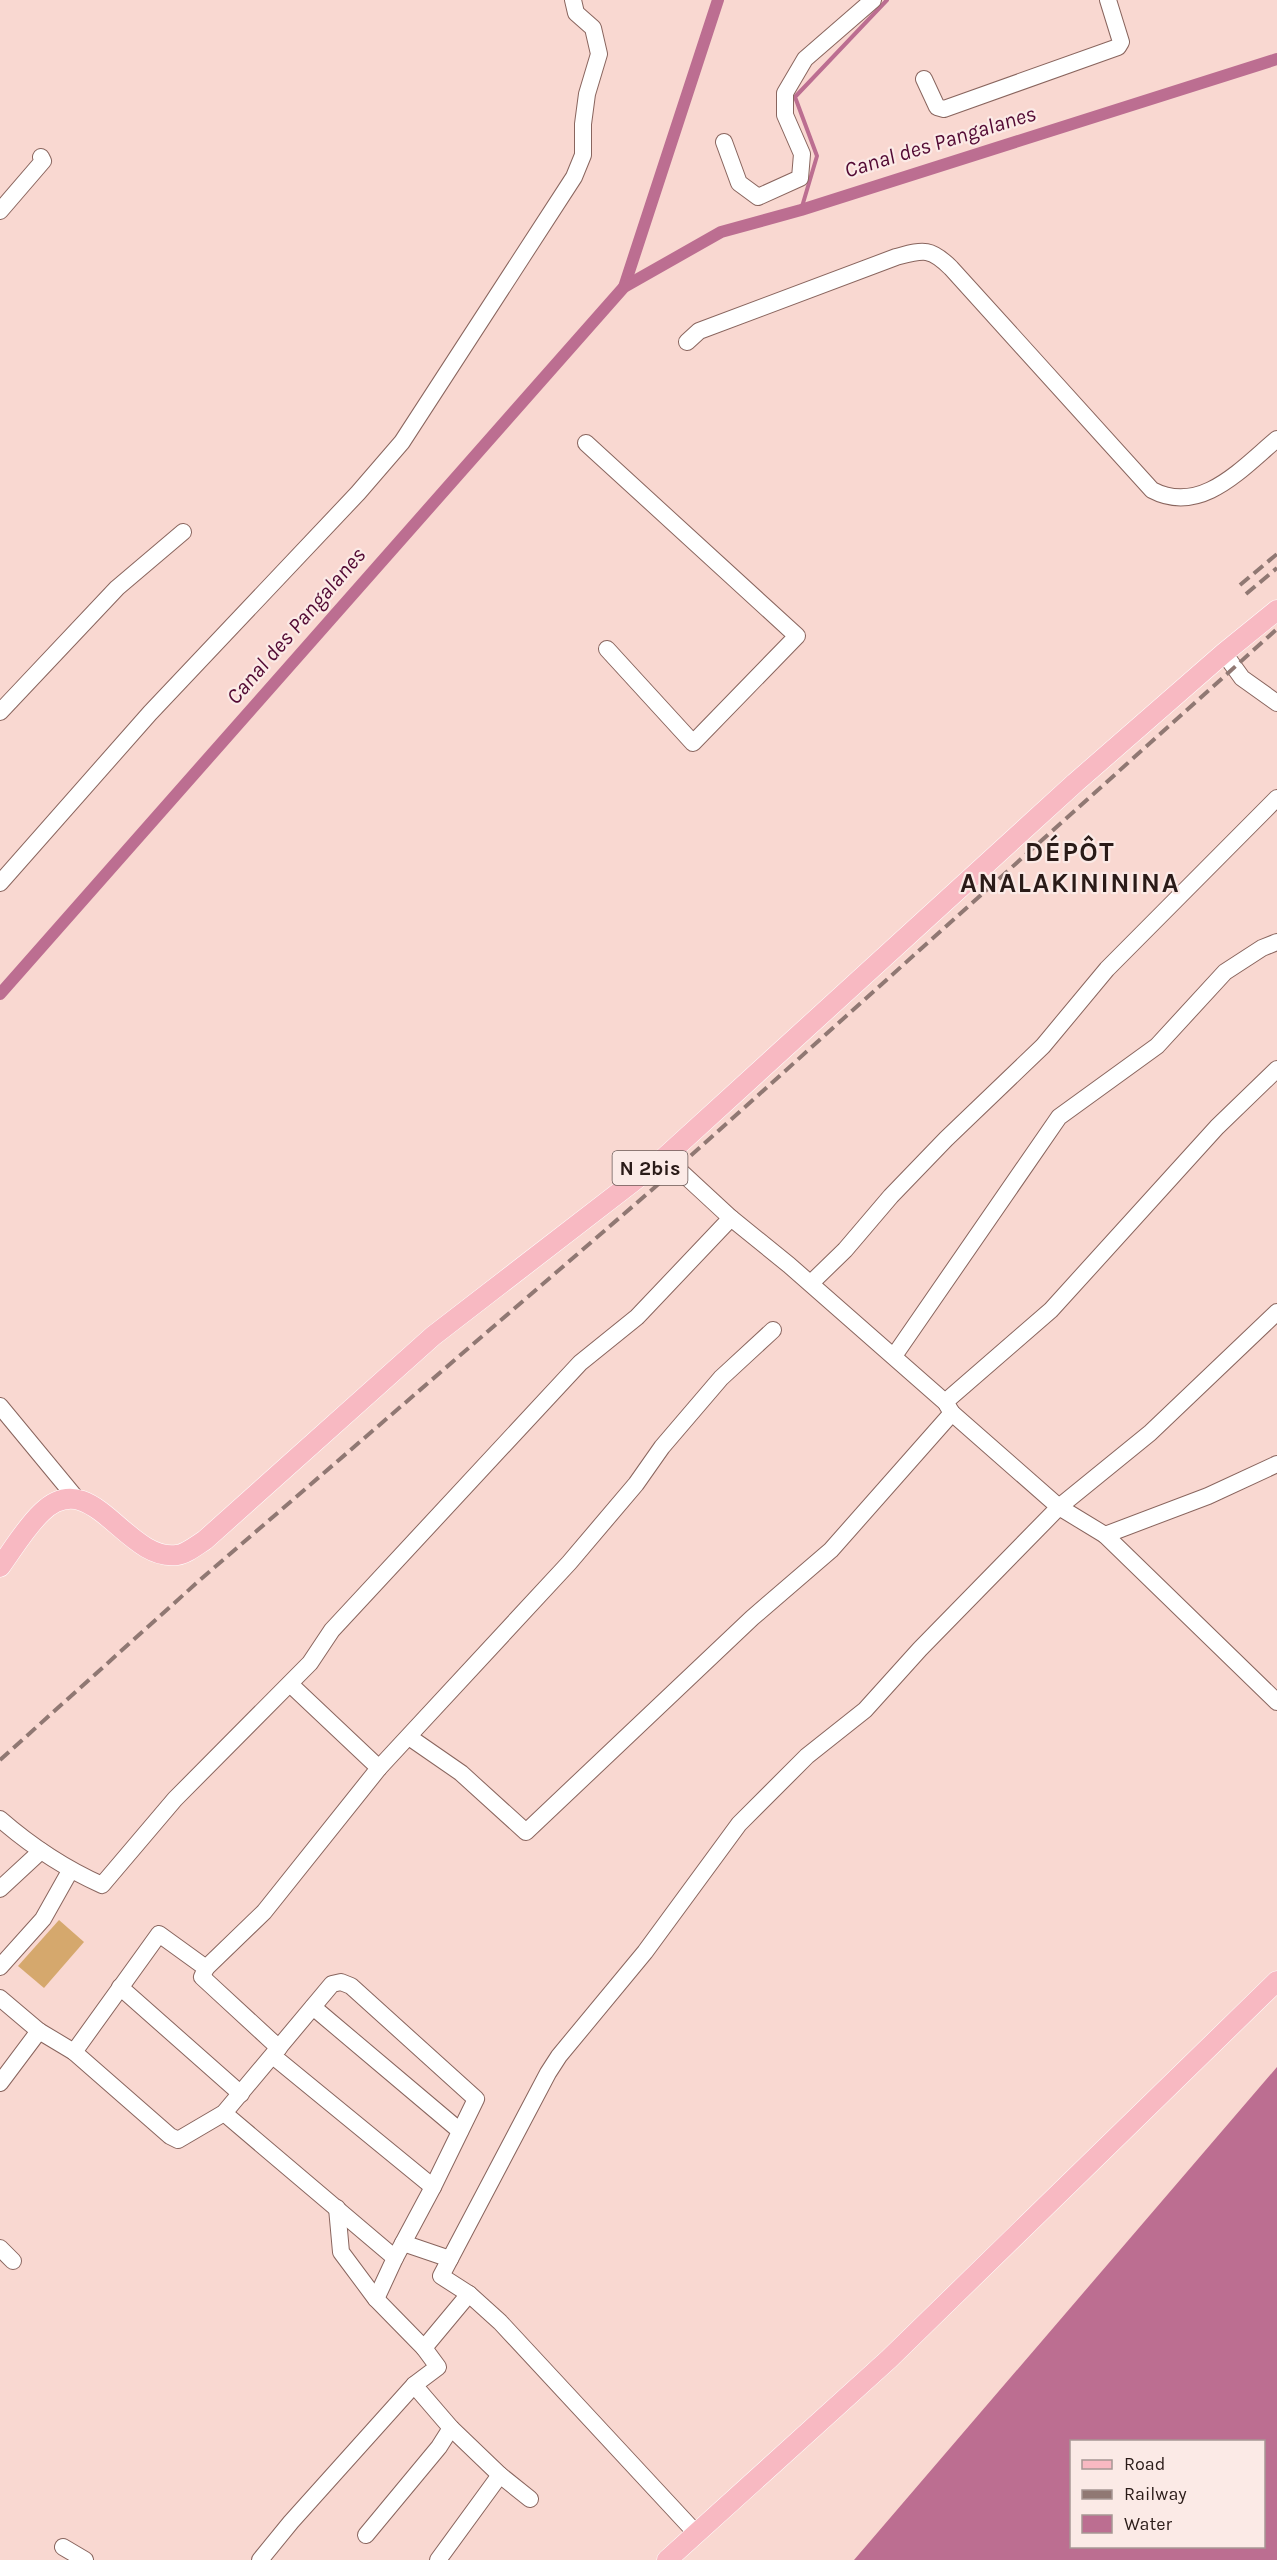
<svg xmlns="http://www.w3.org/2000/svg" width="1277" height="2560" viewBox="0 0 1277 2560" font-family="Karla,sans-serif">
<style>
.green{fill:#d5a86d}
.water{fill:#bc6e91;fill-rule:evenodd}
.lines{fill:none;stroke-linecap:round;stroke-linejoin:round}
.stream{stroke:#bc6e91;stroke-width:4}
.canal{stroke:#bc6e91;stroke-width:12}
.minor-casing{stroke:#89655e;stroke-width:18}
.major-casing{stroke:#fff;stroke-width:21}
.minor{stroke:#fff;stroke-width:16}
.major{stroke:#f8b9c2;stroke-width:20}
.rail{stroke:#907873;stroke-width:4;stroke-dasharray:12 6;stroke-linecap:butt}
.labels{text-anchor:middle;dominant-baseline:central;stroke-width:4.5;stroke-linejoin:round;paint-order:stroke}
.shield{fill:#fbeae6;stroke:#695956;stroke-width:1.5}
.shield-label{font-size:20px;font-weight:bold;fill:#2a1b18}
.water-label{font-size:22px;font-style:italic;fill:#520933;stroke:#fbeae6}
.district-label{font-size:27px;font-weight:bold;letter-spacing:1.5px;fill:#2a1b18;stroke:#fbeae6}
</style>
<rect width="100%" height="100%" fill="#f9d8d1"/>
<path class="green" d="M59,1920l25,22 -40,46 -26,-22z"/>
<path class="water" d="M1277,2067v493h-423zM1072,2442h192v104h-192z"/>
<g class="lines">
<path class="stream" d="M801,210l16,-54 -22,-59 92,-97"/>
<g class="canal">
<path d="M624,287l94,-287"/>
<path d="M0,994l624,-707 97,-55 80,-22 476,-151"/>
</g>
<g class="minor-casing">
<g id="minor">
<path d="M924,79l13,28 7,2 174,-62 3,-5 -13,-42"/>
<path d="M724,142l15,41 19,14 42,-19 2,-24 -17,-39v-22l20,-34 68,-59"/>
<path d="M0,211l43,-50 -2,-4"/>
<path d="M687,342l12,-11 197,-74c27,-7 34,-10 55,11l201,222c49,26 90,-22 125,-51"/>
<path d="M586,443l211,193 -104,107 -86,-94"/>
<path d="M1224,653l18,25 35,25"/>
<path d="M0,712l117,-124 66,-56"/>
<path d="M0,883l150,-170 208,-220 44,-51 172,-265 9,-22v-31l4,-30 12,-40 -6,-26 -17,-15 -3,-13"/>
<path d="M665,1157l66,61 58,47 156,137 106,-92 166,-183 60,-58"/>
<path d="M811,1283l34,-33 46,-54 55,-57 97,-93 64,-77 170,-171"/>
<path d="M894,1356l165,-239 98,-71 68,-74 37,-24 15,-6"/>
<path d="M947,1405l5,8 107,94 91,-74 127,-121"/>
<path d="M0,1406l76,92"/>
<path d="M1105,1535l172,167"/>
<path d="M290,1684l89,84"/>
<path d="M409,1737l52,36 65,59 226,-214 79,-68 121,-137"/>
<path d="M0,1819c31,27 64,49 102,66l73,-86 135,-136 22,-33 248,-267 57,-46 94,-99"/>
<path d="M0,1889l41,-38"/>
<path d="M0,1967l43,-48 27,-48"/>
<path d="M120,1987l121,107"/>
<path d="M0,1998l39,33 35,21 96,84 8,4 46,-27 108,-129 9,-2 10,4 125,113 -43,88 -38,71 -19,41"/>
<path d="M313,2007l147,124"/>
<path d="M279,2048l-77,-71 4,-9 58,-56 115,-144 190,-205 67,-79 26,-37 59,-69 52,-48"/>
<path d="M74,2052l85,-118 47,34"/>
<path d="M273,2056l160,131"/>
<path d="M0,2083l39,-52"/>
<path d="M224,2113l171,145"/>
<path d="M337,2208l4,44 35,47 48,49"/>
<path d="M403,2243l47,16"/>
<path d="M0,2248l13,13"/>
<path d="M469,2294l31,28 195,210"/>
<path d="M414,2385l37,43 49,47 30,24"/>
<path d="M366,2535l73,-88 12,-19"/>
<path d="M63,2547l22,13"/>
<path d="M260,2560l31,-38 123,-137 24,-18 -14,-19 45,-54 -28,-18 107,-203 11,-17 86,-104 94,-128 68,-68 58,-46 55,-61 139,-142 46,28 103,-39 69,-32"/>
<path d="M438,2560l62,-85"/>
</g>
</g>
<g class="major-casing">
<g id="major">
<path d="M0,1567c13,-18 26,-40 42,-55 50,-48 84,50 135,43 9,-1 20,-10 28,-15l228,-204 232,-179 410,-374 149,-130 53,-43"/>
<path d="M667,2560l222,-201 388,-378"/>
</g>
</g>
<use href="#minor" class="minor"/>
<use href="#major" class="major"/>
<g class="rail">
<path d="M1240,585l37,-31"/>
<path d="M1246,594l31,-26"/>
<path d="M0,1760l201,-181 475,-410 601,-540"/>
</g>
</g>
<g class="labels">
<rect class="shield" x="612.5" y="1151" width="75" height="34" rx="4.5"/>
<g class="shield-label">
<text x="650" y="1168">N 2bis</text>
</g>
<g class="water-label">
<text transform="translate(940 142) rotate(-17)">Canal des Pangalanes</text>
<text transform="translate(296 626) rotate(-49)">Canal des Pangalanes</text>
</g>
<g class="district-label">
<text x="1070" y="852">DÉPÔT<tspan x="1070" dy="31">ANALAKINININA</tspan></text>
</g>
</g>
<rect x="1070" y="2440" width="195" height="108" fill="#fbeae6" stroke="#a79794" stroke-width="1.5"/>
<rect x="1082" y="2460" width="30" height="9" fill="#f8b9c2" stroke="#a79794" stroke-width="1.5"/>
<text x="1124" y="2470" font-size="18" fill="#2a1b18">Road</text>
<rect x="1082" y="2490" width="30" height="9" fill="#907873" stroke="#a79794" stroke-width="1.5"/>
<text x="1124" y="2500" font-size="18" fill="#2a1b18">Railway</text>
<rect x="1082" y="2515" width="30" height="18" fill="#bc6e91" stroke="#a79794" stroke-width="1.5"/>
<text x="1124" y="2530" font-size="18" fill="#2a1b18">Water</text>
</svg>
